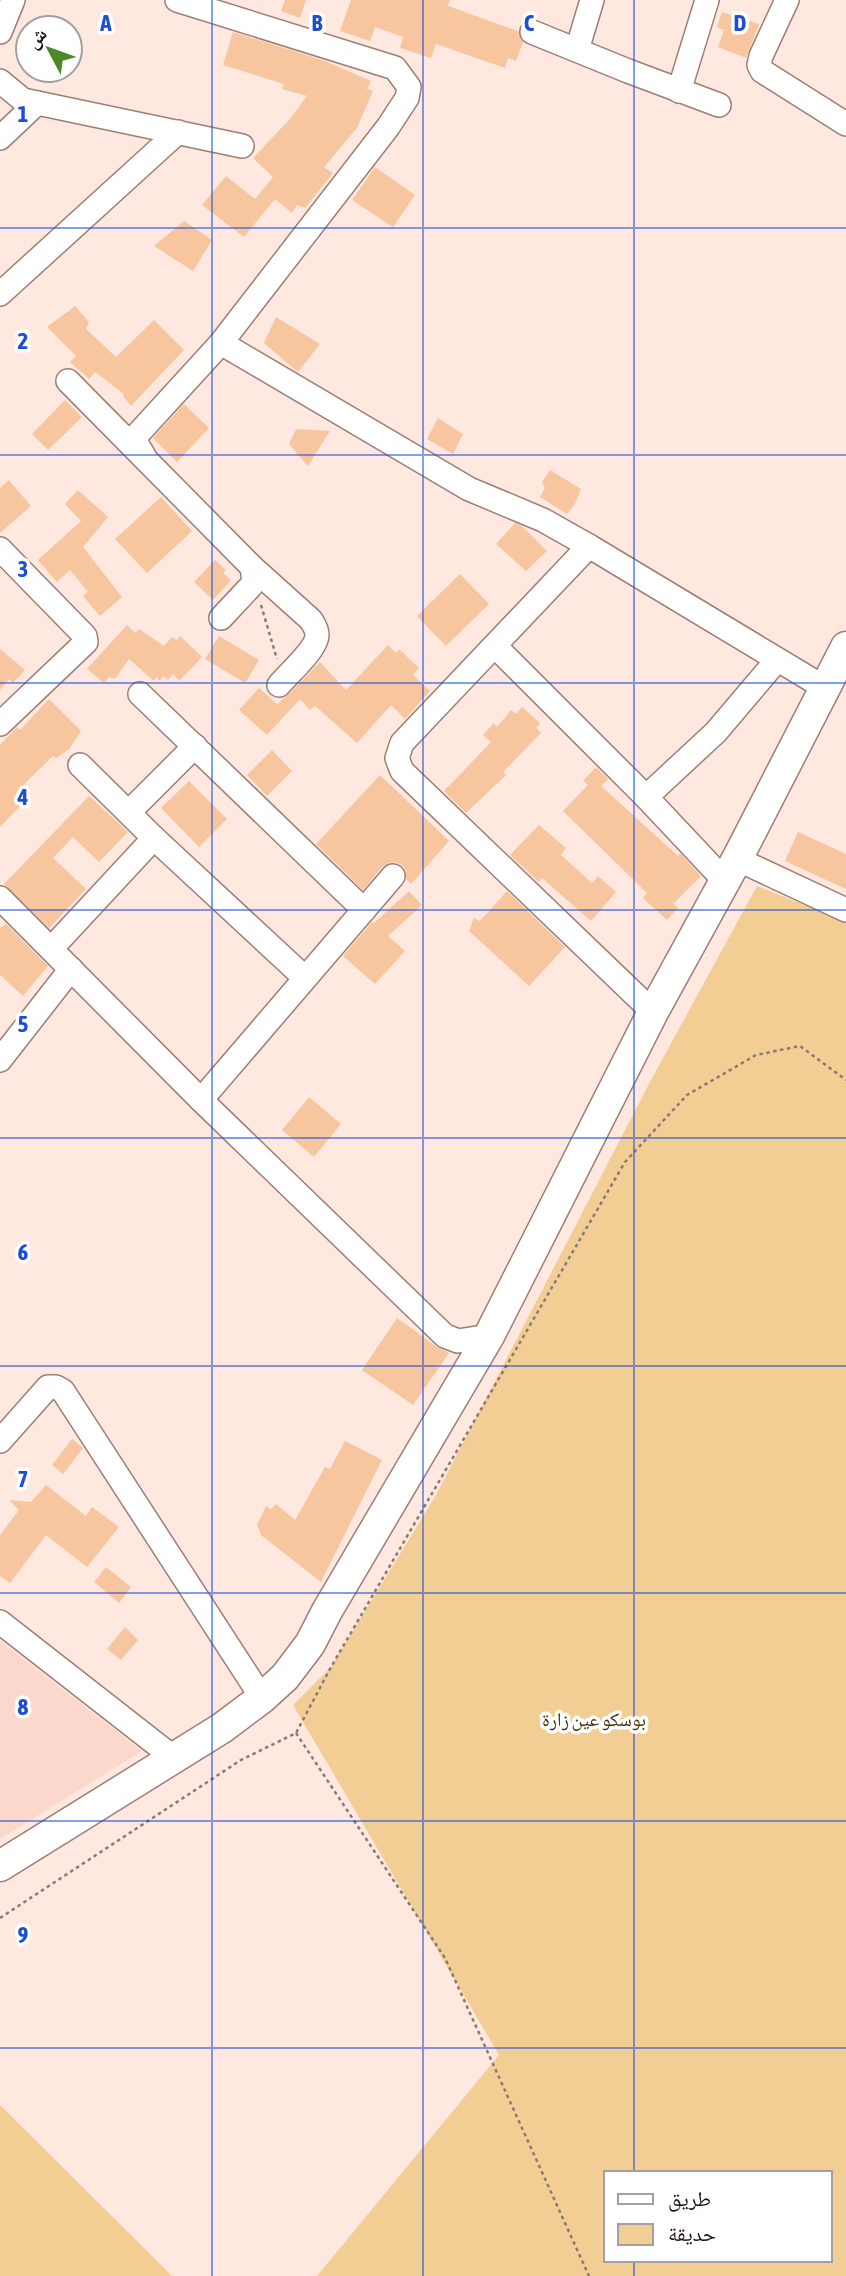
<svg xmlns="http://www.w3.org/2000/svg" width="846" height="2276" viewBox="0 0 846 2276" font-family="'Asap Condensed','Noto Naskh Arabic',sans-serif">
<style>
.built{fill:#fbd8cb}
.green{fill:#f2ce94;fill-rule:evenodd}
.building{fill:#f7c69f}
.lines{fill:none;stroke-linecap:round;stroke-linejoin:round}
.minor-casing{stroke:#9e7e72;stroke-width:26}
.major-casing{stroke:#9e7e72;stroke-width:33}
.path{stroke:#8b7a74;stroke-width:2.5;stroke-dasharray:3.5 3.5;stroke-linecap:butt}
.minor{stroke:#fff;stroke-width:23}
.major{stroke:#fff;stroke-width:30}
.grid{fill:none;stroke:#1d4ed8;stroke-width:2;stroke-opacity:0.55}
.labels{text-anchor:middle;dominant-baseline:central;stroke-width:7;stroke-linejoin:round;paint-order:stroke}
.park-label{font-size:19px;fill:#483309;stroke:#fff}
.grid-label{font-size:23px;text-anchor:middle;font-weight:bold;fill:#1d4ed8;stroke:#fff;stroke-width:7;stroke-linejoin:round;paint-order:stroke}
</style>
<rect width="100%" height="100%" fill="#fee8e0"/>
<path class="built" d="M0,1641l142,110 -142,88z"/>
<g class="green">
<path d="M757,886l89,36v1354h-529l182,-221 -206,-350 38,-38 105,-172 215,-415zM606,2173h224v87h-224z"/>
<path d="M0,2105l172,171h-172z"/>
</g>
<g class="building">
<path d="M285,0h21l-6,18 -19,-7z"/>
<path d="M351,0h99l-2,6 70,25 5,11 -7,19 -8,-3 -3,10 -69,-24 -5,14 -31,-10 3,-11 -28,-10 -5,14 -30,-10z"/>
<path d="M722,12l37,12 -13,34 -28,-11 6,-17 -7,-3z"/>
<path d="M233,32l92,29 46,20 -4,8 6,2 -16,37 -33,39 9,6 -28,35 -8,-3 -5,8 -17,-14 -31,38 -42,-32 24,-29 29,23 18,-22 -20,-19 37,-39 17,-23 -25,-7 2,-5 -61,-19z"/>
<path d="M375,167l40,28 -22,32 -41,-27z"/>
<path d="M184,221l28,19 -19,31 -39,-25z"/>
<path d="M75,306l14,16 -3,7 30,28 38,-37 30,30 -53,56 -8,-10 1,-2 -29,-22 -6,7 -19,-17 6,-6 -29,-29z"/>
<path d="M276,317l44,27 -22,28 -34,-29z"/>
<path d="M65,400l17,17 -34,33 -16,-16z"/>
<path d="M184,404l25,24 -32,34 -24,-24z"/>
<path d="M438,418l25,16 -10,20 -26,-15z"/>
<path d="M296,429l34,2 -22,35 -19,-22z"/>
<path d="M550,470l31,19 -6,15 -8,10 -27,-17 5,-9 -3,-6z"/>
<path d="M9,480l22,26 -31,27v-45z"/>
<path d="M78,490l30,27 -25,30 39,50 -22,19 -17,-20 5,-4 -18,-22 -13,12 -19,-22 43,-39 -16,-17z"/>
<path d="M161,497l31,34 -45,42 -32,-34z"/>
<path d="M515,523l7,3 25,25 -21,20 -30,-27z"/>
<path d="M215,560l11,10 -3,3 8,7 -18,20 -19,-18z"/>
<path d="M460,574l29,30 -43,42 -29,-30z"/>
<path d="M127,625l8,8 4,-4 25,17 8,-9 5,3 3,-4 22,21 -23,24 -6,-7 -5,6 -5,-4 -3,5 -4,-4 -2,4 -25,-22 -14,20 -6,-2 -5,6 -17,-14z"/>
<path d="M219,636l40,24 -14,23 -40,-24z"/>
<path d="M388,645l8,8 3,-4 20,19 -6,7 17,16 -25,28 -14,-14 -34,38 -42,-37 -5,4 -10,-11 -33,36 -28,-25 20,-22 18,16 12,-10 31,-32 26,28z"/>
<path d="M0,649l25,21 -12,13 -4,-4 -9,11z"/>
<path d="M49,699l32,32 -12,18 -13,9 -3,-2 -36,35 4,3 -6,6 6,5 -21,22v-82l17,-18 3,3z"/>
<path d="M522,707l18,16 -4,5 5,5 -38,39 3,3 -40,38 -22,-22 47,-49 -8,-7 11,-12 3,4 14,-17 5,4z"/>
<path d="M272,750l20,21 -25,25 -20,-21z"/>
<path d="M596,767l12,12 -7,7 77,70 2,-3 21,23 -28,28 5,4 -11,12 -24,-22 4,-5 -84,-82 25,-26 -5,-4z"/>
<path d="M380,775l69,66 -38,43 -5,-5v-7l-3,-6 -7,-4 -7,1 -7,4 -19,23 -47,-46z"/>
<path d="M189,781l38,38 -28,28 -38,-39z"/>
<path d="M89,796l39,36 -29,30 -26,-25 -20,21 33,31 -37,39 -45,-44z"/>
<path d="M539,825l27,23 -5,7 31,28 6,-7 18,16 -25,29 -49,-43 -3,4 -29,-27z"/>
<path d="M798,832l48,22v35l-61,-28z"/>
<path d="M409,891l13,14 -34,31 17,15 -30,33 -32,-28 29,-34 2,1z"/>
<path d="M507,891l58,56 -36,39 -60,-55 5,-13 6,3z"/>
<path d="M6,924l42,42 -25,30 -23,-21v-47z"/>
<path d="M309,1097l32,27 -27,33 -32,-27z"/>
<path d="M397,1318l39,28 13,7 -36,52 -51,-35z"/>
<path d="M72,1439l11,9 -20,26 -11,-9z"/>
<path d="M345,1441l37,19 -61,122 -60,-47 -4,-10 9,-19 5,3 5,-5 19,16 30,-53 5,2z"/>
<path d="M46,1485l40,31 6,-9 27,20 -32,40 -41,-32 -36,48 -10,-7v-41l19,-25 -10,-10 22,2z"/>
<path d="M106,1567l25,20 -12,16 -25,-21z"/>
<path d="M125,1627l13,13 -17,20 -14,-11z"/>
</g>
<g class="lines">
<g class="minor-casing">
<g id="minor">
<path d="M787,0l-26,56 -2,9 3,6 84,53"/>
<path d="M0,32l13,-32"/>
<path d="M532,32l96,39 91,34"/>
<path d="M577,50l15,-50"/>
<path d="M0,81l23,19 219,46"/>
<path d="M679,91l28,-91"/>
<path d="M0,138l37,-35"/>
<path d="M0,294l178,-162"/>
<path d="M221,343l248,146 74,31 46,26 236,142"/>
<path d="M68,381l184,186 2,15 -4,5 -29,31"/>
<path d="M144,456l-9,-15 1,-5 85,-93 167,-216 19,-29 2,-11 -14,-19 -218,-68"/>
<path d="M589,546l-187,197 -5,15 5,13 251,241"/>
<path d="M0,549l85,87 1,6 -86,82"/>
<path d="M252,567l59,53c3,5 6,9 6,15 0,14 -29,39 -38,50"/>
<path d="M495,646l151,151 79,84"/>
<path d="M140,694l224,216"/>
<path d="M80,765l74,73 151,140"/>
<path d="M646,797l70,-65 61,-72"/>
<path d="M129,812l66,-66"/>
<path d="M737,859l109,51"/>
<path d="M0,898l201,202 244,236 13,5 31,-5"/>
<path d="M51,949l103,-111"/>
<path d="M0,1060l71,-91"/>
<path d="M201,1100l192,-224"/>
<path d="M0,1441l48,-54h8l7,4 199,307"/>
<path d="M0,1622l174,136"/>
</g>
</g>
<g class="major-casing">
<path id="major" d="M0,1866l222,-138 40,-30 23,-21 25,-33 17,-33 162,-275 164,-324 84,-153 109,-212"/>
</g>
<g class="path">
<path d="M261,605l16,54"/>
<path d="M296,1733l149,225 144,318"/>
<path d="M0,1918l241,-158 55,-27 35,-66 294,-505 62,-67 69,-40 44,-9 46,34"/>
</g>
<use href="#minor" class="minor"/>
<use href="#major" class="major"/>
</g>
<path class="grid" d="M212,0v2276M423,0v2276M634,0v2173M0,228h846M0,455h846M0,683h846M0,910h846M0,1138h846M0,1366h846M0,1593h846M0,1821h846M0,2048h846M634,2260v16"/>
<g class="labels">
<g class="park-label">
<text x="594" y="1719">بوسكو عين زارة</text>
</g>
</g>
<g class="grid-label">
<text x="106" y="31">A</text>
<text x="317" y="31">B</text>
<text x="529" y="31">C</text>
<text x="740" y="31">D</text>
<text x="23" y="122">1</text>
<text x="23" y="349">2</text>
<text x="23" y="577">3</text>
<text x="23" y="805">4</text>
<text x="23" y="1032">5</text>
<text x="23" y="1260">6</text>
<text x="23" y="1487">7</text>
<text x="23" y="1715">8</text>
<text x="23" y="1943">9</text>
</g>
<rect x="604" y="2171" width="228" height="91" fill="#ffffff" stroke="#a5a09e" stroke-width="2"/>
<rect x="618" y="2194" width="35" height="10" fill="#ffffff" stroke="#a5a09e" stroke-width="2"/>
<text x="668" y="2206" font-size="21" fill="#1d110c">طريق</text>
<rect x="618" y="2224" width="35" height="21" fill="#f2ce94" stroke="#a5a09e" stroke-width="2"/>
<text x="668" y="2241" font-size="21" fill="#1d110c">حديقة</text>
<g transform="translate(49 49) rotate(311)"><circle r="33" fill="#ffffff" stroke="#a5a09e" stroke-width="2"/>
<path d="M0-5L12 26L0 18L-12 26Z" fill="#4c8928"/>
<text y="-10" font-size="19" font-weight="bold" text-anchor="middle" fill="#1d110c">ش</text>
</g>
</svg>
